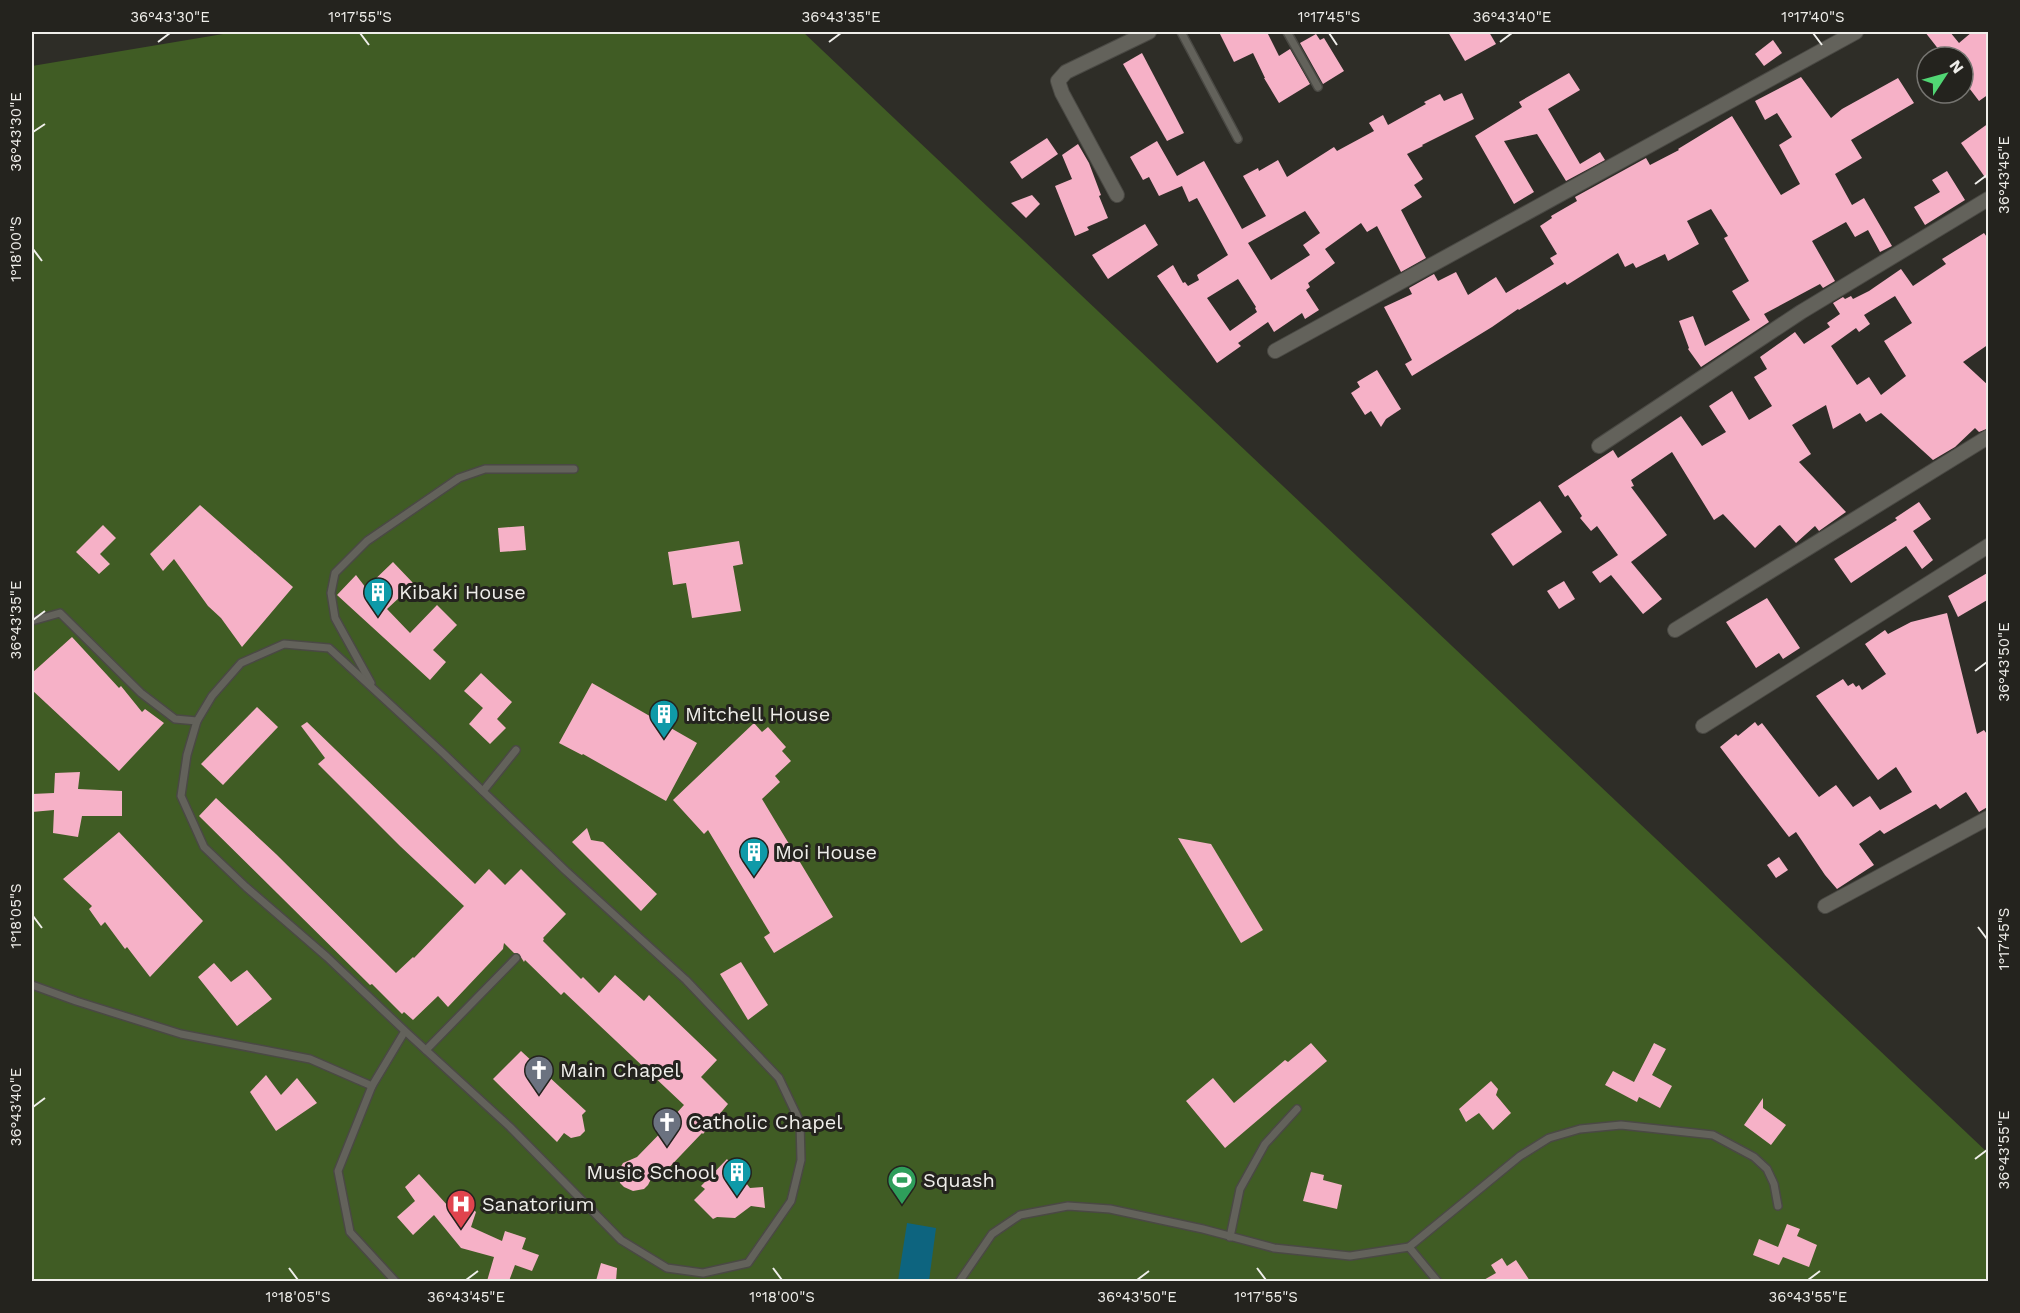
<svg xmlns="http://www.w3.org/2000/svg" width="2020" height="1313" viewBox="0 0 2020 1313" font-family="'Work Sans',sans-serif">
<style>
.green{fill:#405c24}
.water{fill:#0d647f}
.building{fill:#f6b1c7;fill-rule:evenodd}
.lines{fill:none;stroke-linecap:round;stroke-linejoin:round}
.lane-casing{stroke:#4a4944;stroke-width:10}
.street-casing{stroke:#4a4944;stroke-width:16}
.lane{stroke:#63625b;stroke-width:7}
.street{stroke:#63625b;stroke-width:14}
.ticks{fill:none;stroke:#efeeea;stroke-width:2}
.labels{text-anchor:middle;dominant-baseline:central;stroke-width:6;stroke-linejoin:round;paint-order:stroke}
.poi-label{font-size:20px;fill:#efeeea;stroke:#24231e;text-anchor:start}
.neatline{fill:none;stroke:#efeeea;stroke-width:2}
.ticks-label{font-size:15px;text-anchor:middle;fill:#efeeea}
</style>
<rect width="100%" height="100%" fill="#2e2d27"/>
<path class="green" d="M235,32h568l1185,1121v128h-1956v-1215z"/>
<path class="water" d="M907,1223l29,5 -7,53h-31z"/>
<g class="building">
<path d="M1219,32h48l12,24 11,-7 20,35 -31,19 -15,-25h1l-12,-25 -19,9z"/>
<path d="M1448,32h41l7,12 -31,17z"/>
<path d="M1925,32h25l9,11 13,-11h17v62l-10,7 -16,-21v-23h-22l2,-2z"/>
<path d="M1316,34l4,6 4,-2 20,33 -21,13 -23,-41z"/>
<path d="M1773,40l9,13 -18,13 -9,-12z"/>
<path d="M1142,53l42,80 -17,8 -44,-77z"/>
<path d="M1569,73l11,17 -32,19 32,55 20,-12 5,8 -39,21 -29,-47 -33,7 30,51 -20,12 -39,-68 47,-29 -3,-5z"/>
<path d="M1801,77l30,41 11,-9 56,-31 16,25 -63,37 11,18 -27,16 17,31 12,-7 28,48 -12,6 -12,-22 -13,7 -9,-15 -34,19 23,40 -12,7 -3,-4 -56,30 5,8 -68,45 -13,-18 1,-1 -10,-27 14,-5 12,30 45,-26 -18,-29 17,-10 -25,-43 4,-2 -17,-27 -24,12 12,23 -31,17 -3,-7 -29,14 -3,-5 -8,4 -7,-14 -51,32 -2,-3 -46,28 -1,-1 -26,18 -80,49 -7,-12 7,-4 -28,-53 28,-13 -3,-6 25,-14 4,7 18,-9 12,23 28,-18 10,16 48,-29 -4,-6 7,-4 -17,-28 12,-8 -1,-2 26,-15 -2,-4 71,-39 4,7 29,-15 -1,-1 54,-33 49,79 19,-11 -21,-39 13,-8 -15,-24 -12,7 -10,-19z"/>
<path d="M1462,93l12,26 -52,26 1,1 -16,8 16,25 -9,6 8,12 -21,13 25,48 -25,14 -24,-46 -10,6 -6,-9 -36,26 10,14 -27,20 2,4 -4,3 13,20 -14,9 -3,-6 -28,19 -6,-10 -30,21 3,3 -24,17 -60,-87 16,-11 10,18 2,-1 3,4 11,-6 -2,-5 31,-20 -31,-57 -8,4 -7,-16 -23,10 -10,-19 -6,3 -13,-23 27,-16 20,35 27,-15 38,68 24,-13 -23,-40 15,-8 1,3 19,-11 9,17 47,-30 3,4 37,-20 -5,-8 14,-8 5,10 38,-21 -2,-2 16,-8 4,7zM1305,211l15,22 -17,12 7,10 -39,25 -23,-37zM1238,279l18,28 -1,1 2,4 -27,19 -23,-33z"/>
<path d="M1989,123v60l-28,-40z"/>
<path d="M1047,138l11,16 -36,25 -12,-17z"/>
<path d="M1078,144l11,19 12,32 -2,1 9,22 -21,9 2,3 -14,6 -20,-50 17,-7 -10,-24z"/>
<path d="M1947,171l18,29 -40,25 -11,-18 26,-15 -8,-12z"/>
<path d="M1032,195l8,9 -14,14 -15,-15z"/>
<path d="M1145,224l13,21 -50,34 -16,-24z"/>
<path d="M1984,233l5,7v104l-26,18 26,24v42l-10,4 -4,-4 -20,19 -22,13 -52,-47 -15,9 -6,-9 -27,16 -7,-24 -34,20 19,29 -12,8 47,50 -27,19 -4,-5 -19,17 -16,-18 -2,1 -23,22 -32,-34 -9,6 -42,-68 -41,28 3,6 -3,1 36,48 -36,27 31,37 -19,15 -32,-39 -11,8 -8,-11 26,-17 -21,-29 -6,5 -11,-13 2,-2 -14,-21 -3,2 -7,-11 55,-36 5,8 63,-42 21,30 24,-14 -17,-26 23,-15 17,29 23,-14 -18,-29 13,-8 -7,-12 35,-25 9,12 26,-17 -3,-4 13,-9 -7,-11 10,-6 2,2 6,-3 2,3 16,-8 32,-22 12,17 33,-22 -4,-5zM1895,296l17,27 -28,18 22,35 -25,19 -12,-18 -12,8 -26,-39 25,-18 3,4 11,-8 -6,-9z"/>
<path d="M1377,370l24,39 -15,10 -5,8 -10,-16 -6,4 -14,-22 9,-6 -3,-5z"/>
<path d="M1540,501l22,31 -49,34 -22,-32z"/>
<path d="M1919,502l12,17 -18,12 20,29 -11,9 -16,-23 -55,37 -17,-24 63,-39 -2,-2z"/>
<path d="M200,505l93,82 -51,60 -21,-29 -13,-12 -34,-47 -11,12 -13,-17z"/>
<path d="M103,525l13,13 -16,16 10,10 -11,10 -23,-22z"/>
<path d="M524,526l2,24 -26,2 -2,-24z"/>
<path d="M739,541l4,23 -10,2 8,45 -49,7 -6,-35 -13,2 -5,-33z"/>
<path d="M393,562l21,22 -27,25 23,24 27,-28 20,20 -24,25 13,12 -16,18 -93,-85 19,-20 10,13z"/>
<path d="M1989,572v27l-31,18 -10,-21z"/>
<path d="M1564,581l11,18 -16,10 -12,-18z"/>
<path d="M1767,598l33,50 -17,11 -4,-6 -23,15 -30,-46z"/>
<path d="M1947,613l30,121 7,-4 5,7v69l-10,6 -13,-20 -26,17 -4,-5 -52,30 -4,-4 -21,14 15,21 -37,24 -12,-14 -29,-43 -7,5 -69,-90 16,-13 2,2 17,-14 3,4 4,-3 57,74 17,-12 17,22 17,-11 10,14 32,-18 -16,-25 -18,13 -62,-84 27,-17 5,7 5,-3 3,4 3,-2 3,5 24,-16 -21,-30 20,-14 3,4 23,-12z"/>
<path d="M72,637l47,51 2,-2 21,26 3,-3 19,14 -45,48 -87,-81v-17z"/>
<path d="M481,673l31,29 -15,17 9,9 -16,16 -21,-20 14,-16 -19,-17z"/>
<path d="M592,683l105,60 -31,58 -83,-47 -1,1 -23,-12z"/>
<path d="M257,707l21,20 -55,58 -22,-21z"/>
<path d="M307,722l168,162 14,-15 16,16 16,-16 45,45 -23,24 1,1 -1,2 38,38 2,-2 16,16 16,-18 29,26 5,-6 68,65 -16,17 27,27 -25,30 -1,-1 -41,43 -6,-5 -7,14 -4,4 -11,2 -9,-4 -4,-4 -2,-11 5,-9 14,-6 37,-38 -2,-1 12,-13 -120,-113 -3,3 -36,-35 -1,2 -5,-8 -5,-1 -10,-10 -1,6 -55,58 -10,-11 -25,24 -9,-8 -2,2 -30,-30 -2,1 -171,-169 17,-18 60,56 120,119 17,-16 1,1 50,-52 -64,-60 -82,-82 7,-6 -24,-32z"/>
<path d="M754,723l8,9 6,-5 18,20 -4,4 9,10 -16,15 5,6 -18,17 71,118 -59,36 -10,-16 6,-4 -62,-103 -4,4 -31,-34z"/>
<path d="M80,772l-2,17 44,2v25h-40l-4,21 -25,-4 1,-23 -22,2v-18l22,-1 1,-20z"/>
<path d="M587,828l4,12 12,2 54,52 -16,17 -69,-69z"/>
<path d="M119,832l84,89 -53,56 -23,-30 -2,2 -20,-27 -4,4 -12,-17 3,-3 -29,-27z"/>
<path d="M1178,838l33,6 52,86 -22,13z"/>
<path d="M1779,857l9,13 -12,8 -9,-13z"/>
<path d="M741,962l27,43 -20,15 -28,-46z"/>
<path d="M214,963l17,19 16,-12 25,29 -35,27 -39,-49z"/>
<path d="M1311,1043l16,18 -102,87 -39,-47 27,-23 21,25 51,-43 3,2z"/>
<path d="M1654,1043l12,6 -14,26 20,11 -12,22 -21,-11 -2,5 -32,-17 8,-14 21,11z"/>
<path d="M521,1051l65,60 -4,4 3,16 -5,5 -9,2 -7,-5 -7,9 -64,-63z"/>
<path d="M266,1075l15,20 16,-17 20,25 -41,28 -26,-39z"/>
<path d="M1491,1081l7,8 -2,6 15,18 -18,17 -14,-17 -13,9 -7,-13z"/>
<path d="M1763,1098v10l23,17 -15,20 -27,-20z"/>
<path d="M727,1159l23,29 13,-1 2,21 -14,-2 -16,12 -18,-1 -4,2 -19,-19 11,-11 -4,-3z"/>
<path d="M1311,1172l13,3 -1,5 19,5 -5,24 -34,-8z"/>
<path d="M419,1174l39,43 9,-13 9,8 -5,15 31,14 3,-10 21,7 -4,11 17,6 -7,16 -17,-6 -6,16h-22l7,-24 -33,-9 -27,-33 -21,20 -16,-18 18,-16 -10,-14z"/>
<path d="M1787,1224l13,5 -3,7 20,9 -8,22 -26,-10 -4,8 -26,-10 6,-16 19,8z"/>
<path d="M1502,1258l5,8 9,-6 14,21h-48l14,-8 -5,-8z"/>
<path d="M601,1263l16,5 -1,13h-20z"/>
</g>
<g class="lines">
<g class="lane-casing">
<g id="lane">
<path d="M1181,32l57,107"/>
<path d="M1287,32l31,55"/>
<path d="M32,621l28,-8 81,80 34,26 22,2"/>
<path d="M371,683l-36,-65 -4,-25 4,-20 32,-32 92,-63 26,-9h89"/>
<path d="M483,791l33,-41"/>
<path d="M32,985l44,16 105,33 129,25 62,27"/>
<path d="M426,1050l90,-92"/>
<path d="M1230,1237l10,-48 25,-45 32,-35"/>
<path d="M1409,1247l29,35"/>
<path d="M396,1282l-46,-50 -12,-61 34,-85 33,-55 105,96 111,113 46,28 36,5 45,-10 43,-62 10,-41 -1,-38 -21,-44 -93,-98 -120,-109 -124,-119 -113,-104 -45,-4 -43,19 -29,33 -15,25 -10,34 -6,41 23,51 42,40 81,70 78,74"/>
<path d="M959,1282l33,-48 28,-19 48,-9 42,3 93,20 71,19 76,8 59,-9 111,-91 29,-18 31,-9 41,-4 92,10 41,22 13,12 7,15 4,22"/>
</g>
</g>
<g class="street-casing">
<g id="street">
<path d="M1117,195l-55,-102 -4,-12 8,-9 83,-40"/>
<path d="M1275,351l581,-319"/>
<path d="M1599,446l202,-134 187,-113"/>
<path d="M1675,630l313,-193"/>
<path d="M1703,726l285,-180"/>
<path d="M1825,906l163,-88"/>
</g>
</g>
<use href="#lane" class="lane"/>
<use href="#street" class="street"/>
</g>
<path class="ticks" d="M360,33l9,12M1329,33l8,12M1813,33l9,12M158,42l12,-9M829,42l12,-9M1500,42l12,-9M33,132l12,-8M1975,184l12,-9M33,249l9,12M33,620l12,-9M1975,671l12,-9M33,916l9,12M1978,927l9,12M33,1107l12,-9M1975,1159l12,-9M289,1268l9,12M773,1268l9,12M1257,1268l9,12M466,1280l12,-9M1137,1280l12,-9M1808,1280l12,-9"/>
<defs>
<g id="building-pin" transform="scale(1.5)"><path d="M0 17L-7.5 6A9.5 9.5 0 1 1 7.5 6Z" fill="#0f9aa8" stroke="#24231e"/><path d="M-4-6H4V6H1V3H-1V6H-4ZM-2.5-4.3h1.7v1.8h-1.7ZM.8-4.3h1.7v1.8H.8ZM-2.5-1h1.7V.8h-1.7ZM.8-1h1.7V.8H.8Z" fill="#fff"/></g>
<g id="church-pin" transform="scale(1.5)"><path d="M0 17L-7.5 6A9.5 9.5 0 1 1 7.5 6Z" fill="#6b7280" stroke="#24231e"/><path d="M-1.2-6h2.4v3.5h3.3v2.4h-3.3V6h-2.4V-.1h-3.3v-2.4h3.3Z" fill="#fff"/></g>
<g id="stadium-pin" transform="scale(1.5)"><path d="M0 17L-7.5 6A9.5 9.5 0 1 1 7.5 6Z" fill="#2e9e5b" stroke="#24231e"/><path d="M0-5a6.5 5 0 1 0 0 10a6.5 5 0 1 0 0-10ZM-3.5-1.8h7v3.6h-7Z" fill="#fff"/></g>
<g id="hospital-pin" transform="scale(1.5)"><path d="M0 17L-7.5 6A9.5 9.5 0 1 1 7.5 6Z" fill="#e0444e" stroke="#24231e"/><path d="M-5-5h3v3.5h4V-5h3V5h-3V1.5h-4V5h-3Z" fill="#fff"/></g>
</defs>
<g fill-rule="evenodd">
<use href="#building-pin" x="378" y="592"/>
<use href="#building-pin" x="664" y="714"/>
<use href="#building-pin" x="754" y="852"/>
<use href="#church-pin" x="539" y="1070"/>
<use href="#church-pin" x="667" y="1122"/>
<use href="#building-pin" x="737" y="1172"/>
<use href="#stadium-pin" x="902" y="1180"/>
<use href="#hospital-pin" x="461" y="1204"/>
</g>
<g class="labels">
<g class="poi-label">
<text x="399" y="592">Kibaki House</text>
<text x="685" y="714">Mitchell House</text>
<text x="775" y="852">Moi House</text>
<text x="560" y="1070">Main Chapel</text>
<text x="688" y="1122">Catholic Chapel</text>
<text x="716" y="1172" text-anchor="end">Music School</text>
<text x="923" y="1180">Squash</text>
<text x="482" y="1204">Sanatorium</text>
</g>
</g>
<rect width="2020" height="1313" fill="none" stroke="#24231e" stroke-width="66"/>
<g transform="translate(1945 75) rotate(54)"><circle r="28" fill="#24231e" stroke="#757470" stroke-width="1.5"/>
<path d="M0-4.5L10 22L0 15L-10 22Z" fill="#51d674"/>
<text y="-9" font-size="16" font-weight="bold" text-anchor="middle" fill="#efeeea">N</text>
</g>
<rect x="33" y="33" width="1954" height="1247" class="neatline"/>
<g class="ticks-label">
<text x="170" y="22">36°43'30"E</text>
<text x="360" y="22">1°17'55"S</text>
<text x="841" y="22">36°43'35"E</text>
<text x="1329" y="22">1°17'45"S</text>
<text x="1512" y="22">36°43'40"E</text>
<text x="1813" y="22">1°17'40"S</text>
<text transform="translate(16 132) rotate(-90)" y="5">36°43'30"E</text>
<text transform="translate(2004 175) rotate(-90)" y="5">36°43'45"E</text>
<text transform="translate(16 249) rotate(-90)" y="5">1°18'00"S</text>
<text transform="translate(16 620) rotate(-90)" y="5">36°43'35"E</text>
<text transform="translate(2004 662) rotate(-90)" y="5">36°43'50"E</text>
<text transform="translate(16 916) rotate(-90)" y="5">1°18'05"S</text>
<text transform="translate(2004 939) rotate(-90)" y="5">1°17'45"S</text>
<text transform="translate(16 1107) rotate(-90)" y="5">36°43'40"E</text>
<text transform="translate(2004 1150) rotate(-90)" y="5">36°43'55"E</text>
<text x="298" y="1302">1°18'05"S</text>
<text x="466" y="1302">36°43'45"E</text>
<text x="782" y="1302">1°18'00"S</text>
<text x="1137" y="1302">36°43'50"E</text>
<text x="1266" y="1302">1°17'55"S</text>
<text x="1808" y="1302">36°43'55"E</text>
</g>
</svg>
